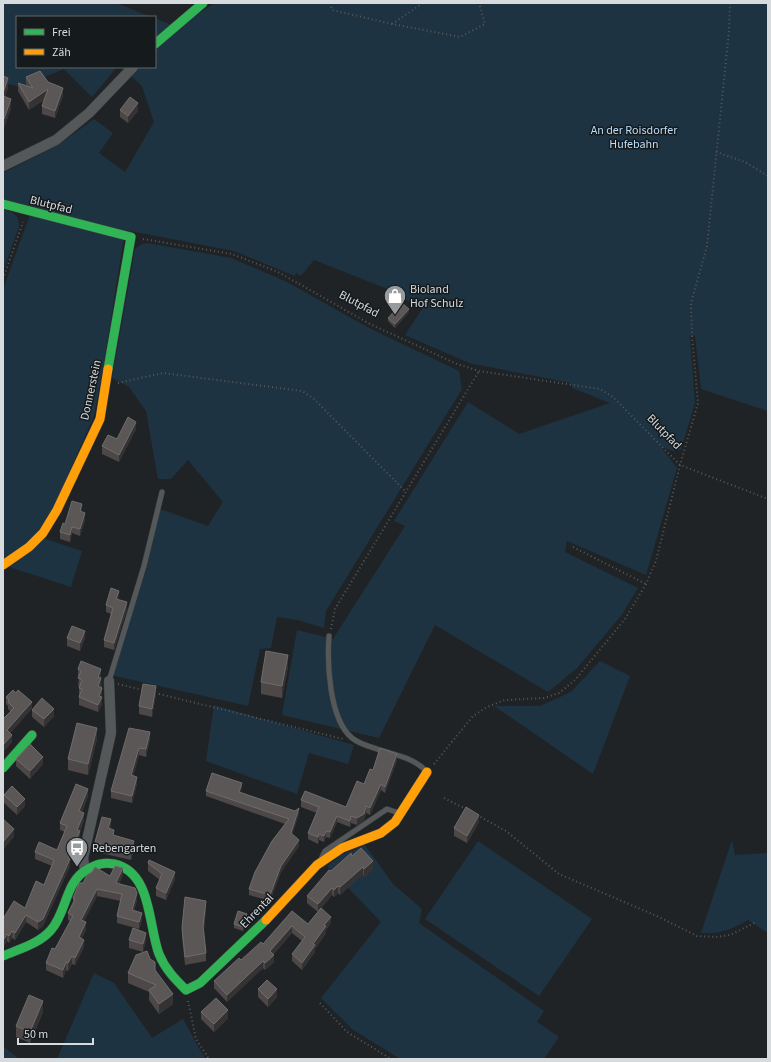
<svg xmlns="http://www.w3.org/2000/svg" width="771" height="1062" viewBox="0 0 771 1062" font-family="'Source Sans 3',sans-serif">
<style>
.green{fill:#1d3342}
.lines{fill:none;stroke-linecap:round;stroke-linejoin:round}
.lane-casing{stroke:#3b3d3f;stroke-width:6}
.street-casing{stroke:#3b3d3f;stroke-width:11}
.fast-casing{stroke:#3b3d3f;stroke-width:10}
.slow-casing{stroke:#3b3d3f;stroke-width:10}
.path{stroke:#565859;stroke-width:2;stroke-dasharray:1 3;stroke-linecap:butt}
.lane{stroke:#555859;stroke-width:5}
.street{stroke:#555859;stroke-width:10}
.fast{stroke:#30b455;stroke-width:9}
.slow{stroke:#ff9f0a;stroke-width:9}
.wall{fill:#4d4747}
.shaded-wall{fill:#353233}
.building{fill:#5c5757;stroke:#6f6c6c}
.labels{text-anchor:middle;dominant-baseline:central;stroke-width:3;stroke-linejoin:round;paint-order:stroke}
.park-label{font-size:12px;fill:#bcddf7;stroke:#151a1d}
.street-label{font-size:12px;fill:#d7dbdd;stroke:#151a1d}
.poi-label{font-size:12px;fill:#d7dbdd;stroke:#151a1d;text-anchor:start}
</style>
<rect width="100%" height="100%" fill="#202325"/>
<g class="green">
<path d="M3,3h113l35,14h-134v50h100l-25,30 -28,-28 -44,18 -17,-4z"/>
<path d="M215,3h553v408l-67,-22 -6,-53h-5l5,67 -14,47 -8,1 -13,-5 17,22 -31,107 -79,-34 -2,11 73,36 -17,28 -44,52 -29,24 -113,-67 -56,113 -97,-23 15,-85 36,9 72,-113 -11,-5 74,-119 51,32 91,-31 -38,-15 -1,-5 -102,-20 -64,-28 17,-26 -37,-21 -71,-28 -13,16 -5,-3 -1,3 -61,-25 -109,-21 -21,133 -10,53 -40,91 -8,32 36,12 -11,36 -68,-22v-276l29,-80 -29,-10v-26l54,-27 37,-27 19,14 -14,20 26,19 29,-50 -12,-36 -21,-19h34v-49l14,6 22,-6z"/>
<path d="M3,209c11,4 16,5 16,18l-16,44z"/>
<path d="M147,243l84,15 54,23 84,47 90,43 3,18 -136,222 -2,17 -26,-8 -21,-3 -6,31 -11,1 -12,57 -137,-31 35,-104 14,-62 48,17 15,-24 -35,-42 -17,19h-13l-12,-68 -17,-24 -17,-9 23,-129 7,-5z"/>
<path d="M600,661l30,15 -37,98 -99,-68h46l31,-14z"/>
<path d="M214,705l140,40 -6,19 -39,-11 -12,41 -91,-33z"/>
<path d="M732,840l3,15 33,-2v80l-20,-13c-18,10 -26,14 -47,13z"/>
<path d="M478,841l114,78 -53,77 -114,-77z"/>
<path d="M365,845l28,39 29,25 -3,14 125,88 -7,11 22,15 -15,22h-144l-48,-30 -31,-31 60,-76 -54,-56 14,-11z"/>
<path d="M94,973l20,10 38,55 31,-19 22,40h-148z"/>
<path d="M3,1046l16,13h-16z"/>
</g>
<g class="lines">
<g class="lane-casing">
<g id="lane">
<path d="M329,636c-2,27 0,83 23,102 7,6 19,9 28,12 16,5 34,8 46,21"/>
<path d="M109,681l35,-115 18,-74"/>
<path d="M322,857l3,-6 62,-42 12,4"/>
</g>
</g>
<g class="street-casing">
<g id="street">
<path d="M3,166l53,-26 33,-27 44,-46"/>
<path d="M85,870l-2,-12 28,-125 -2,-52"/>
</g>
</g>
<g class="fast-casing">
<g id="fast">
<path d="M155,44l48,-41"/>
<path d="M3,204l128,33 -23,132"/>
<path d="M3,768l29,-33"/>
<path d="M3,956c16,-7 36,-12 48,-26 16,-18 14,-49 37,-61 9,-5 16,-7 26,-5 38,8 34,61 45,90 6,15 16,25 27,36l14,-7 66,-63"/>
</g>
</g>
<g class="slow-casing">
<g id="slow">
<path d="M3,565l26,-18 14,-14 14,-23 43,-91 8,-50"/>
<path d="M266,920l51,-55 25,-17 39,-15 14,-11 32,-50"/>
</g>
</g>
<g class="path">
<path d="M330,3l2,7 60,14 68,13 25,-13 -6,-21"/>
<path d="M392,24l31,-21"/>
<path d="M716,152l29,10 23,14"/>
<path d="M143,239l89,15 46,18 92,52 87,40 22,7 121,18 13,8 67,68 88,34"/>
<path d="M3,279l20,-57"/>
<path d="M118,383l45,-10 139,18 11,7 93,94"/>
<path d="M573,547l73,37"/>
<path d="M331,629l4,-20 144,-238"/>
<path d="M118,684l25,6"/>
<path d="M155,693l188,46"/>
<path d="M434,764l39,-48 14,-9 18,-7 39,-2 15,-5 16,-13 50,-61 21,-35 10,-23 24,-96 18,-62 -6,-67 -1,-33 16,-57 22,-215 1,-28"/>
<path d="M444,798l22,11"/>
<path d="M477,815l29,16 53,43 100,43 38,19 19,1 14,-2 26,-13"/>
<path d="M188,1001l8,38 13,20"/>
<path d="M320,1003l27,29 44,27"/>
</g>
<use href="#lane" class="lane"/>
<use href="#street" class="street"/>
<use href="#fast" class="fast"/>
<use href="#slow" class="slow"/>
</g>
<g class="wall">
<path d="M3,76l5,11 -3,10 6,11 -7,20h-1z"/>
<path d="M26,77l22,5 15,13 -8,23 -13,-4v-8l3,-7 -16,11 -11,-19v-8l9,3 -1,-2z"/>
<path d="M120,110l18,1 -10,12 -8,-6z"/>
<path d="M409,312l-14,16 -7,-7v-3z"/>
<path d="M136,429l-17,33 -17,-8v-8z"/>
<path d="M82,512l3,8 -5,16 -8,-3 -2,9 -10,-3v-7l5,-8z"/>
<path d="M119,598l-1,1 9,10 -13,41 -10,-3v-7l7,-26 -5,-2v-7z"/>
<path d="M67,638h18l-5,13 -13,-5z"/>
<path d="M288,666l-6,32 -21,-4v-12z"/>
<path d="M78,669l23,8v1l1,17 -1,1 1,8 -4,8 -19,-7v-19h-1l1,-9h-1z"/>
<path d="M18,690l-8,43 2,9 -9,10 8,-40 -3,-3v-3l-2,-2v-7l10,-4z"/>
<path d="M156,694l-4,23 -13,-3v-8z"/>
<path d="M32,710l22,6 -10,11 -12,-10z"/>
<path d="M150,732v7l-4,18 -7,-2 -6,21 4,8 -5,19 -21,-5v-7z"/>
<path d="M97,739l-9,36 -20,-5v-11z"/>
<path d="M16,759l27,5 -13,15 -14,-13z"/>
<path d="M397,760l-12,33 -4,-3 -11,25 -4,-2 -2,7 -7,5 -6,-2 -1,4 -13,-5 -7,16 -4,-1 -2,5 -5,-2 -1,4 -10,-5v-6l9,-20 -16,-6v-7l45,7 18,-23 9,-14z"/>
<path d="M242,789l-2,3 59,22 -7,20 7,12 -18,26 -11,29 -21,-6v-6l36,-65 -79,-28v-5z"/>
<path d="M4,795l21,11 -8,9 -13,-12z"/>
<path d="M88,796l-6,16 2,8 -4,11v7l-10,23v5l-27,60 -5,4 -12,-8 -11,18 -3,-2 -3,5 -2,-2 -3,5h-1v-27l22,-11 19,-23 8,-19 -17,-7v-7l22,-2 8,-18 -5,-2v-7z"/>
<path d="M479,822l-12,21 -13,-7v-8z"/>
<path d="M111,826l-1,3 4,6 20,13 -3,12 -30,-7v-2l-6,-2v-7z"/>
<path d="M352,856l21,13 -9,8 -1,-3 -23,21 -2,-2 -4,4 -2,-2 -11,13 10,15 -5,7v3l-11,16v3l-13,18 -10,-9v-7l10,-13 -10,-8 -19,22 1,7 -9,8 -2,-2 -36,34 -13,-14v-7l27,-21 22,-16 29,-33 16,13 10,-12 -11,-9v-7l24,-25z"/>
<path d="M148,863l27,16 -9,21 -10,-4v-8l4,-8 -12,-9z"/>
<path d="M123,875l-4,9 18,16 -3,11 8,9 -3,9 -22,-6v-7l4,-15 -24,-5 -13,25 2,9 -5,9 3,8 -9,18 -3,-1 -4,7 -2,-1 -3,8 -17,-8v-7l9,-14 15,-28 -2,-1v-7l5,-10v-5l10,-15 27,-7z"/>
<path d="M206,909l-2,21 2,23v8l-21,4 -3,-29v-8z"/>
<path d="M247,918l-4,13 -9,-3v-4z"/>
<path d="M129,940h17l-3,12 -14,-4z"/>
<path d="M150,959l23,45 -14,10 -10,-14v-8l-21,-9v-10z"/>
<path d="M258,989l19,8 -9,10 -10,-10z"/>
<path d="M43,1012l-13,31 -14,-6v-11z"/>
<path d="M201,1012l27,6 -14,14 -13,-13z"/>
</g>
<g class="shaded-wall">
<path d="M8,78v9l-5,15v-9z"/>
<path d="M63,88v7l-8,23v-7z"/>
<path d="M48,89v7l-19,14v-8z"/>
<path d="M11,99v9l-7,20v-9z"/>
<path d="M138,103v8l-10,12v-7z"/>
<path d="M409,309v3l-14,16v-4z"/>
<path d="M136,422v7l-17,33v-7z"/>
<path d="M82,504v7l-2,7v-7z"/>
<path d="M85,513v7l-5,16v-7z"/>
<path d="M72,527v6l-2,9v-7z"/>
<path d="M119,591v7l-3,8v-7z"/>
<path d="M127,602v7l-13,41v-7z"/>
<path d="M85,631v7l-5,13v-8z"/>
<path d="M288,655v11l-6,32v-12z"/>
<path d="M101,669v8l-3,8v-8z"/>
<path d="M101,678v8l-3,8v-8z"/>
<path d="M156,686v8l-4,23v-8z"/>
<path d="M102,688v7l-3,8v-7z"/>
<path d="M102,697v7l-4,8v-7z"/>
<path d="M32,702v7l-25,28v-7z"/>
<path d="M54,709v7l-10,11v-8z"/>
<path d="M97,728v11l-9,36v-11z"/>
<path d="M150,732v7l-4,18v-8z"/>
<path d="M12,735v7l-9,10v-7z"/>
<path d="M139,748v7l-8,28v-8z"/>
<path d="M397,754v6l-12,33v-6z"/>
<path d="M43,757v7l-13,15v-8z"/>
<path d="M137,777v7l-5,19v-7z"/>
<path d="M242,783v6l-3,9v-6z"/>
<path d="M381,784v6l-11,25v-7z"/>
<path d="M88,789v7l-9,22v-7z"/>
<path d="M25,799v7l-8,9v-8z"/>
<path d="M366,806v7l-2,7 -7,5v-7z"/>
<path d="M299,808v6l-8,25v-6z"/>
<path d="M84,813v7l-7,17v-7z"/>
<path d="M479,815v7l-12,21v-7z"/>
<path d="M337,816v6l-7,16v-6z"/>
<path d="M351,816v7l-1,4v-6z"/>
<path d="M111,819v7l-3,9v-7z"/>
<path d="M14,829v8l-11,13v-8z"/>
<path d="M80,831v7l-10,23v5l-27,60 -5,4v-8l30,-64z"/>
<path d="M326,831v6l-2,5v-6z"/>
<path d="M319,834v6l-1,4v-7z"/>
<path d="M299,840v6l-18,26 -11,29v-6l11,-29z"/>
<path d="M134,841v7l-3,12v-7z"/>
<path d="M373,861v8l-9,8v-8z"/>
<path d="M363,867v7l-23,21v-8z"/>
<path d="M123,868v7l-7,15v-7z"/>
<path d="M175,872v7l-9,21v-7z"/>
<path d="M338,886v7l-4,4v-7z"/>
<path d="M332,888v7l-14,17v-8z"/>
<path d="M97,889v7l-16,31v-7z"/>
<path d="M137,893v7l-5,18v-8z"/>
<path d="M206,901v8l-3,24v-7z"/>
<path d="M142,913v7l-3,9v-7z"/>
<path d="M247,914v4l-4,13v-4z"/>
<path d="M26,915v7l-11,18v-7z"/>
<path d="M331,917v6l-5,7v3l-11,16v3l-13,18v-7l22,-38z"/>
<path d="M86,922v8l-7,14v-7z"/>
<path d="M292,926v7l-22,25v-7z"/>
<path d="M12,931v7l-3,5v-7z"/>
<path d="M146,933v7l-3,12v-8z"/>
<path d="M7,934v7l-3,5v-7z"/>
<path d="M84,940v7l-9,18v-7z"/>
<path d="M274,955v7l-9,8v-7z"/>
<path d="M72,956v8l-4,7v-8z"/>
<path d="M263,961v7l-36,34v-7z"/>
<path d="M66,962v8l-3,8v-8z"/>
<path d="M277,989v8l-9,10v-8z"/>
<path d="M173,994v10l-14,10v-10z"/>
<path d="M43,1001v11l-13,31v-11z"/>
<path d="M228,1010v8l-14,14v-8z"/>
</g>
<g class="building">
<path d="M40,71l8,11 15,6 -8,23 -13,-5 6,-17 -19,13 -11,-19 15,5 -7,-11z"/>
<path d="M3,76l5,2 -5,15z"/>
<path d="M3,96l8,3 -7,20 -1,-1z"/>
<path d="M130,97l8,6 -10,13 -8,-6z"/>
<path d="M402,303l7,6 -14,15 -7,-6z"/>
<path d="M128,417l8,5 -17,33 -17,-9 6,-11 9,4z"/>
<path d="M72,501l10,3 -2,7 5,2 -5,16 -8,-2 -2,8 -10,-3 3,-9 2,1z"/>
<path d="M111,588l8,3 -3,8 11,3 -13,41 -10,-3 9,-32 -7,-3z"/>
<path d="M72,626l13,5 -5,12 -13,-5z"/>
<path d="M266,651l22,4 -6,31 -21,-4z"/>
<path d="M81,661l20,8 -3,8 3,1 -3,8 4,2 -3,8 3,1 -4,8 -19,-8 3,-8 -3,-1 3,-8 -4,-2 3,-7 -3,-2z"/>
<path d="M143,684l13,2 -4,23 -13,-3z"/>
<path d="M13,690l3,3 2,-3 14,12 -25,28 5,5 -9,10v-26l11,-11 -6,-6 1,-2 -3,-3z"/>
<path d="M42,698l12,11 -10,10 -12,-9z"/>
<path d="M77,723l20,5 -9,36 -20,-5z"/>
<path d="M129,728l21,4 -4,17 -7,-1 -8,27 6,2 -5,19 -21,-5z"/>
<path d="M30,744l13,13 -13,14 -14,-12z"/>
<path d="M380,748l17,6 -12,33 -4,-3 -11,24 -4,-2 -2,8 -7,4 -6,-2 -1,5 -13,-5 -7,16 -4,-1 -2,5 -5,-2 -1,3 -10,-4 11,-26 -18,-7 4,-9 41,16 11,-26 7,3 6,-15 3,1z"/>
<path d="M212,773l30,10 -3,9 56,19 4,-3 -8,25 8,7 -18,26 -11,29 -21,-6 6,-17 17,-31 17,-22 -83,-28z"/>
<path d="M76,784l12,5 -9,22 5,2 -7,17 3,1 -12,27 2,1 -27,60 -5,3 -12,-7 -11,18 -3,-2 -3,5 -2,-2 -3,5 -1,-1v-19l11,-18 11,7 11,-27 8,4 10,-25 -19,-8 4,-10 18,8 10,-24 -7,-3z"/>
<path d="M12,786l13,13 -8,8 -13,-12z"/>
<path d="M466,807l13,8 -12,21 -13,-8z"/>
<path d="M102,817l9,2 -3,9 6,2 -1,5 21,6 -3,12 -30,-7v-2l-6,-2z"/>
<path d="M3,819l11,10 -11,13z"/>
<path d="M361,848l12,13 -9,8 -1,-2 -23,20 -2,-1 -4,4 -2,-2 -14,16 -11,-8 22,-26 2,1 20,-18 1,3z"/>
<path d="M149,860l26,12 -9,21 -10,-5 6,-14 -14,-11z"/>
<path d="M115,866l8,2 -7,15 19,5 2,5 -5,17 10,3 -3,9 -22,-6 5,-22 -25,-5 -16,31 5,2 -7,15 5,3 -9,18 -3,-2 -4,7 -2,-1 -3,8 -17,-7 6,-15 3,1 18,-33 -5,-3 7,-14 -2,-1 6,-15h4l4,-8 5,-3 3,-5 15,9z"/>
<path d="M185,897l21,4 -3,25 3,27 -21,4 -3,-29z"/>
<path d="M321,908l10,9 -7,8 2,1 -13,18 2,1 -13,18 -10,-9 13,-17 -13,-11 -22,25 4,4 -9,8 -2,-2 -36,34 -13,-14 25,-23 2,2 20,-18 2,2 29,-33 16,13z"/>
<path d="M238,911l9,3 -4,13 -9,-3z"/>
<path d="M133,928l13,5 -3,11 -14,-4z"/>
<path d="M147,951l3,8 5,3v8l18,24 -14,10 -10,-14 7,-5 -28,-12 8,-18z"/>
<path d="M267,980l10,9 -9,10 -10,-10z"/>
<path d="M29,995l14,6 -13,31 -14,-6z"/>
<path d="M216,998l12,12 -14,14 -13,-12z"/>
</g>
<defs>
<g id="shop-pin" transform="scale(1.15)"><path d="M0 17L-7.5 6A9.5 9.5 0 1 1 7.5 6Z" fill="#979b9d" stroke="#151a1d"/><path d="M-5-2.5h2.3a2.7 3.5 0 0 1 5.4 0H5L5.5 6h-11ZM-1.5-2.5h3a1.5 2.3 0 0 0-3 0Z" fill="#fff"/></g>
<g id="bus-pin" transform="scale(1.15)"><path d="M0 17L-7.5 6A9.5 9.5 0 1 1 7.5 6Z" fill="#979b9d" stroke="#151a1d"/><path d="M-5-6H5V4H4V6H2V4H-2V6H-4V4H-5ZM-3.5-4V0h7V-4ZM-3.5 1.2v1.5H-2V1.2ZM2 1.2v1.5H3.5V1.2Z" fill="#fff"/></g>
</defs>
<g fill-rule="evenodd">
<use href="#shop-pin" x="395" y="296"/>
<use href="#bus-pin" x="77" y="848"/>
</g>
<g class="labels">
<g class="park-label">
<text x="634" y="130">An der Roisdorfer<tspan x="634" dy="14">Hufebahn</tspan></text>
</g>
<g class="street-label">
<text transform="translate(51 205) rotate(14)">Blutpfad</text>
<text transform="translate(359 304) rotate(28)">Blutpfad</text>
<text transform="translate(91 390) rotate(-78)">Donnerstein</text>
<text transform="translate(664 432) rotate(46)">Blutpfad</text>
<text transform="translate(257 911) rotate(-46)">Ehrental</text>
</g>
<g class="poi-label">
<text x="410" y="289">Bioland<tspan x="410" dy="14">Hof Schulz</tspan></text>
<text x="92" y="848">Rebengarten</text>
</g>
</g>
<rect width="771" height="1062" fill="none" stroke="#d7dbdd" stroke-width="8"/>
<rect x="16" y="16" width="140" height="52" fill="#151a1d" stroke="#63676a"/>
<rect x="24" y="29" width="20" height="6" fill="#30b455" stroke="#63676a"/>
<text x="52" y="36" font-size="12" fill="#d7dbdd">Frei</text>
<rect x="24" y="49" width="20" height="6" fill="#ff9f0a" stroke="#63676a"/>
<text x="52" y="56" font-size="12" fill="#d7dbdd">Zäh</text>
<path d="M18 1038v6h75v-6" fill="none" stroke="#d7dbdd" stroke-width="2"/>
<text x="24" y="1038" font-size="12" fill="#d7dbdd" stroke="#151a1d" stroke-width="3" paint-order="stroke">50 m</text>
</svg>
